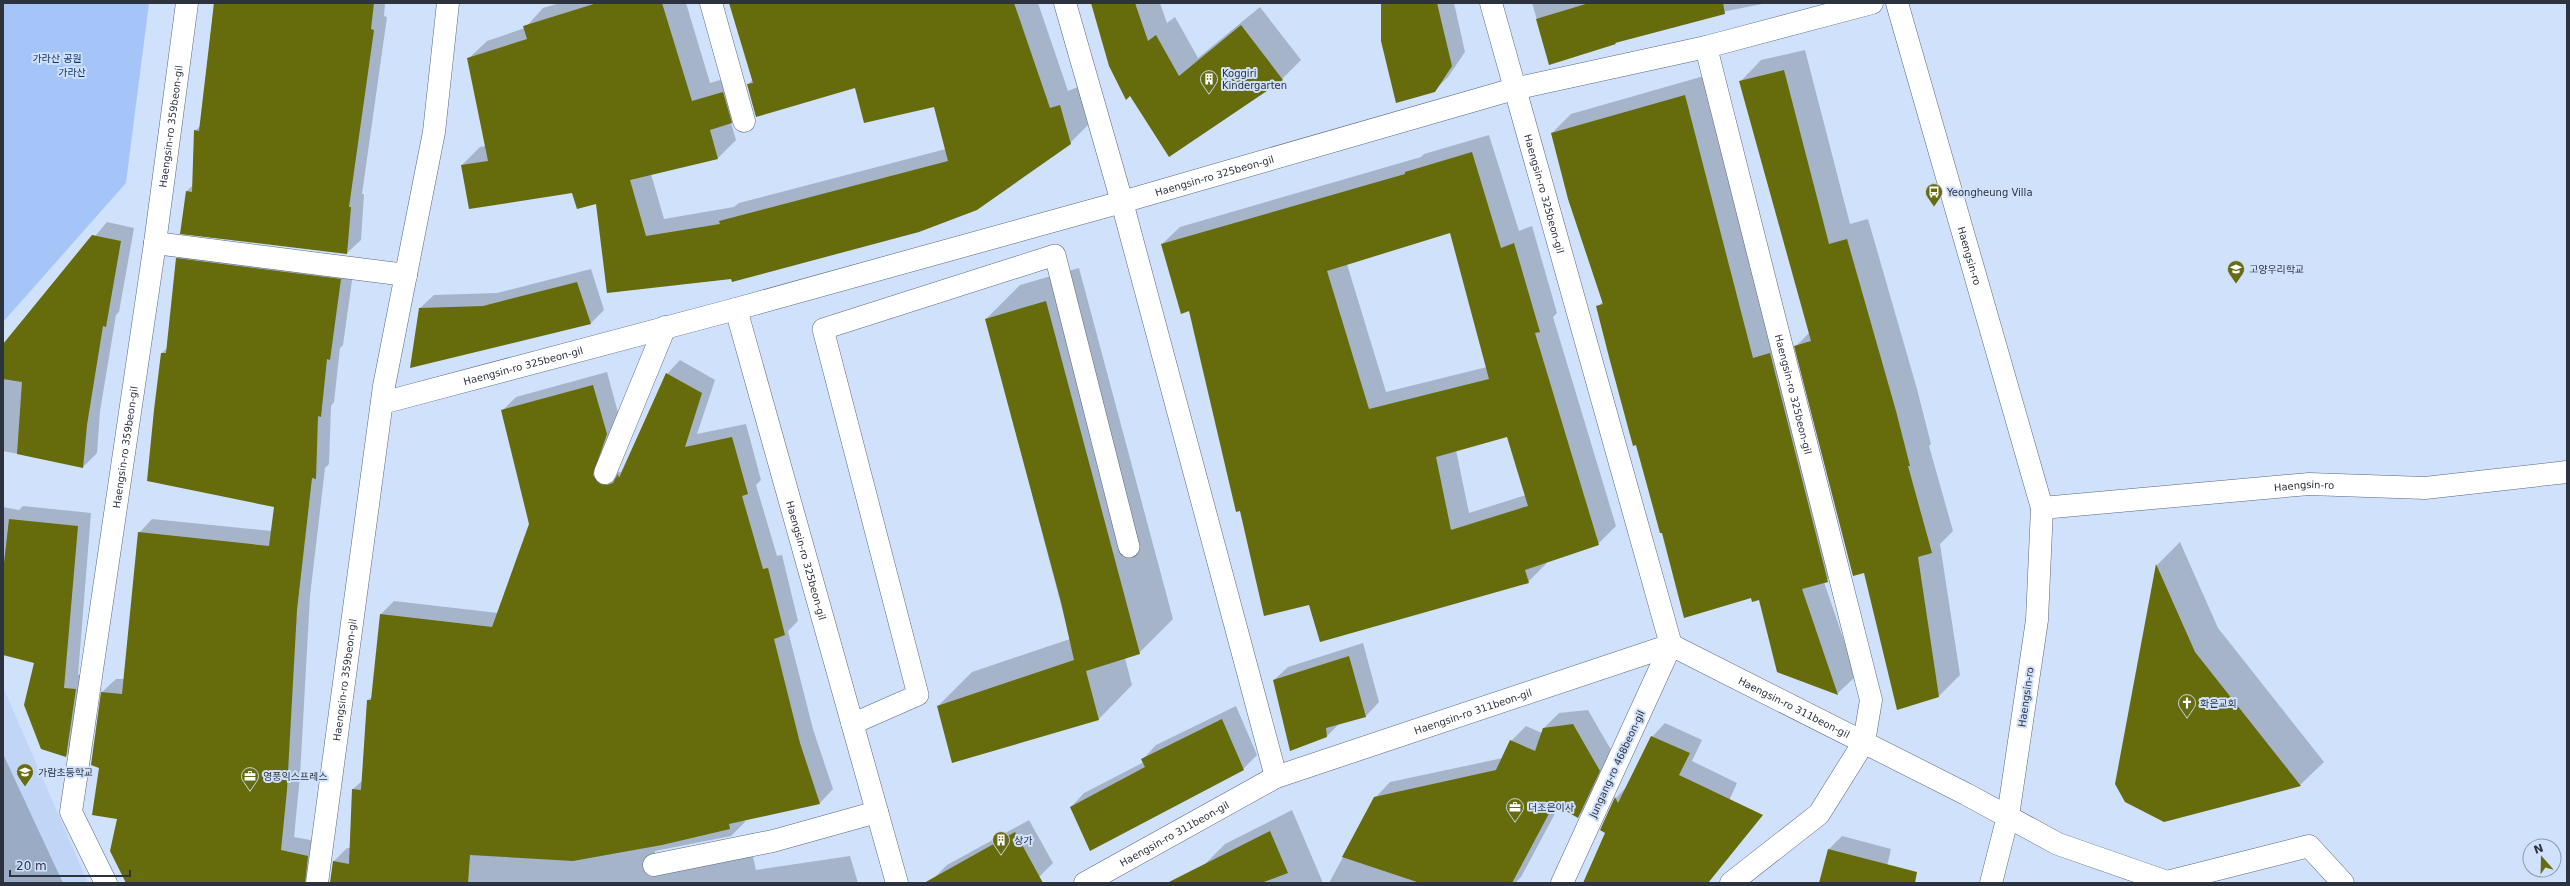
<svg xmlns="http://www.w3.org/2000/svg" width="2570" height="886" viewBox="0 0 2570 886" font-family="'DejaVu Sans','Noto Sans KR',sans-serif">
<style>
.built{fill:#c1d6f7}
.green{fill:#a5c5f9}
.shadow{fill:#0003;fill-rule:evenodd}
.building{fill:#666b0b;fill-rule:evenodd}
.lines{fill:none;stroke-linecap:round;stroke-linejoin:round}
.service-casing{stroke:#59677f;stroke-width:22}
.minor-casing{stroke:#59677f;stroke-width:23}
.secondary-casing{stroke:#59677f;stroke-width:23}
.service{stroke:#fff;stroke-width:21}
.minor{stroke:#fff;stroke-width:22}
.secondary{stroke:#fff;stroke-width:22}
.labels{text-anchor:middle;dominant-baseline:central;stroke-width:4;stroke-linejoin:round;paint-order:stroke}
.park-label{font-size:10px;fill:#0b316b;stroke:#d0e1fc}
.poi-label{font-size:10px;fill:#2d333e;stroke:#d0e1fc;text-anchor:start}
.street-label{font-size:10px;fill:#2d333e;stroke:#d0e1fc}
</style>
<rect width="100%" height="100%" fill="#d0e1fc"/>
<path class="built" d="M4,689l84,194h-85z"/>
<path class="green" d="M3,3h146l-23,180 -123,139z"/>
<g class="shadow">
<path d="M214,3h171l-1,13 3,1 -25,177h2l-3,46 -14,13 -166,-20 6,-42 6,-6 2,-54 6,-6z"/>
<path d="M560,3h126l24,80 31,-9 8,31 -18,18 5,17 -18,18 -67,16 13,45 70,-12 5,-4 207,-54 -11,-44 -80,-18 -107,-2 5,-6 -23,-76h308l30,88 10,-4 10,38 -18,18 -338,135 -125,14 -10,-90 -24,-10 -111,-27 18,-18 6,-1 -18,-87 19,-18 38,-13 18,-20z"/>
<path d="M1091,3h69l7,20 8,-6 23,41 62,-51 41,53 -19,19 -113,77z"/>
<path d="M1382,3h72l11,49 -17,25 -14,14z"/>
<path d="M1532,3h235l-70,14 -147,46z"/>
<path d="M1805,50l45,174 18,-5 49,170 14,55 -2,2 24,85 -13,13 20,131 -21,21 -74,-124 -69,-226 14,-14 -70,-250 21,-22z"/>
<path d="M1704,76l143,487 -23,19 32,94 -19,18 -77,-95 -8,-2 -91,-65 -51,-176 -12,-49 5,-6 -51,-168 19,-19z"/>
<path d="M1489,135l30,96 13,-5 25,87 -4,4 63,209 -18,18 -52,18v2l-18,18 -218,22 -69,-94 -51,-200 -28,-66 18,-17 241,-70 3,-3zM1451,232l36,135 -101,25 -39,-128zM1508,436l18,59 -57,18 -13,-63z"/>
<path d="M107,222l27,6 -15,84 -3,3 -16,96 -3,42 -14,14 -80,-16v-105z"/>
<path d="M191,245l163,21 -11,79 -3,3 -6,54 -3,4 -2,58 -4,4 -15,128 -10,180 -6,61 27,5 -3,32 12,9 4,-22 13,-13h3l3,-59 10,-9 5,-80 5,-4 8,-82 13,-13 104,12 32,-89 -28,-113 14,-14 91,-25 13,48 -7,51 8,1 46,-98 13,-14 35,20 -18,54 49,-10 15,56 -5,5 21,71 5,-1 16,66 -10,10 25,98 20,60 -13,14 -76,16 1,3 -14,14 -76,15v3l96,-6 5,22 94,-14 8,27h-731l-9,-65 -18,-51 2,-75 14,-13h8l15,-146 13,-14 120,12 4,-25 -114,-153 5,-5 10,-89z"/>
<path d="M1079,268l94,351 -34,34 -14,5 7,27 -33,34 -161,-13 34,-34 98,-33 -84,-320 34,-34z"/>
<path d="M591,269l13,41 -14,14 -170,-16 14,-13 63,-2z"/>
<path d="M23,506l68,7 -13,162 11,1 -9,66 -14,14 -24,-8 -6,-86 -33,-8v-147l16,3z"/>
<path d="M2180,542l38,86 106,134 -24,23 -184,-1 41,-219z"/>
<path d="M1363,643l16,59 -13,14 -27,8 -12,12 -53,-56 14,-13z"/>
<path d="M1236,706l21,49 -14,14 -172,38 13,-14 60,-31 -1,-3 13,-14z"/>
<path d="M1588,710l26,45 -21,47 -15,14 -19,-10 -38,71 -6,6h-186l46,-85 15,-16 113,-24 8,-17 15,-15 16,7 2,-5 15,-15z"/>
<path d="M1665,723l37,17 -10,21 45,22 -45,100h-108l23,-50 -6,-3 15,-32 11,-12 25,-49z"/>
<path d="M3,754l60,129h-60z"/>
<path d="M1292,810l31,73h-115l-5,-17 22,-22z"/>
<path d="M1029,820l24,43 -14,14 -12,6h-90l-3,-5 13,-13z"/>
<path d="M1842,836l49,13 -8,34h-63l9,-34z"/>
</g>
<g class="building">
<path d="M214,3h160l-3,26 3,1 -25,177h2l-4,47 -167,-20 6,-43 6,1 2,-62 5,1z"/>
<path d="M597,3h65l30,98 31,-9 9,31 -22,7 8,29 -88,21 16,56 74,-12 -1,-3 229,-60 -14,-54 -70,16 -9,-35 -99,29 -9,-33 6,-1 -24,-80h285l36,105 10,-3 11,39 -94,66 -58,22 -187,50 -1,-3 -124,14 -11,-89 -19,5 -5,-16 -103,16 -8,-44 27,-4 -21,-103 60,-19 -4,-13z"/>
<path d="M1091,3h44l13,38 8,-6 23,41 62,-51 42,55 -114,77 -39,-61 -4,4 -17,-34z"/>
<path d="M1381,3h56l15,63 -17,26 -39,11 -15,-62z"/>
<path d="M1589,3h134l2,11 -110,29 1,1 -67,21 -13,-46z"/>
<path d="M1784,70l45,174 18,-5 49,172 14,55h-2l24,87 -14,4 21,140 -42,13 -33,-137 -11,3 -59,-230 17,-5 -72,-260z"/>
<path d="M1685,95l68,263 17,-5 58,229 -26,7 36,106 -61,-23 -18,-72 -7,2 -1,-4 -67,20 -22,-85h-2l-24,-88 -3,1 -24,-89 -13,-51 7,-2 -35,-105 -17,-66z"/>
<path d="M1472,152l29,96 13,-5 26,89 -5,1 64,212 -74,25 4,13 -209,59 -11,-37 -45,11 -24,-105 -4,1 -47,-201 -8,3 -20,-70 244,-70v-2zM1450,233l39,146 -120,30 -42,-138zM1507,437l21,69 -77,24 -15,-73z"/>
<path d="M92,235l29,6 -15,86 -3,-1 -16,99 -4,43 -66,-14 5,-72 -19,-3v-35z"/>
<path d="M176,258l165,21 -11,81 -3,-1 -6,58 -3,-1 -2,63 -4,-1 -15,132 -10,180 -6,60 27,6 -3,27h-179l-16,-32 7,-32 -25,-4 7,-47 -8,-3 10,-73 21,2 16,-162 131,14 5,-39 -127,-26 7,-71 7,-57h5z"/>
<path d="M577,282l14,42 -181,44 9,-60 64,-2z"/>
<path d="M1046,301l94,353 -54,17 13,49 -147,43 -15,-57 137,-46 -13,-58 -76,-283z"/>
<path d="M666,373l36,20 -17,54 47,-10 16,57 -6,2 21,73 5,-1 17,67 -11,4 26,104 20,61 -91,20 1,5 -68,16 -89,16 -103,-6 -2,28h-138l3,-22 16,3 3,-75 9,1 6,-90h4l9,-86 112,13 37,-103 -28,-114 92,-25 14,49 -14,41 7,9 7,1 6,-2 5,-9 1,4z"/>
<path d="M9,519l69,7 -14,162 12,1 -10,68 -25,-8 -17,-44 10,-42 -31,-8v-83z"/>
<path d="M2156,564l39,88 106,134 -137,36 -39,-20 -10,-18z"/>
<path d="M1349,656l17,61 -40,11 1,9 -37,14 -17,-71z"/>
<path d="M1222,719l22,51 -154,81 -20,-44 75,-40 -4,-8z"/>
<path d="M1573,724l27,47 -22,47 -24,-14 -42,79h-92l-78,-26 32,-60 122,-27 14,-30 25,11 8,-23z"/>
<path d="M1651,736l39,17 -11,22 84,40 -55,68h-125l22,-50 -5,-3 15,-33 3,6z"/>
<path d="M1270,831l18,42 -27,10h-94z"/>
<path d="M1015,832l28,51h-119z"/>
<path d="M1828,849l89,23 -2,11h-96z"/>
</g>
<g class="lines">
<g class="service-casing">
<path id="service" d="M852,724l66,-29 -95,-366 232,-74 74,292"/>
</g>
<g class="minor-casing">
<g id="minor">
<path d="M711,3l33,118"/>
<path d="M1065,3l57,199 154,575"/>
<path id="s1" d="M1491,3l180,642 -109,238"/>
<path id="s2" d="M1706,47l165,653 -7,42 -45,72 -88,69"/>
<path d="M155,243l251,32"/>
<path id="s3" d="M736,309l161,574"/>
<path id="s4" d="M382,403l354,-94 386,-107 392,-113 192,-42 166,-44"/>
<path d="M605,473l60,-146"/>
<path id="s5" d="M2042,508l267,-24 116,4 142,-16"/>
<path d="M654,865l119,-24 104,-29"/>
<path d="M2171,881l138,-35 34,37"/>
<path id="s6" d="M106,883l-35,-71 84,-569 32,-240"/>
<path id="s7" d="M317,883l67,-497 50,-254 14,-129"/>
<path id="s8" d="M1085,883l191,-106 395,-132 295,149 92,50 112,39"/>
</g>
</g>
<g class="secondary-casing">
<g id="secondary">
<path id="s9" d="M1897,3l145,505 -5,112 -29,196 -17,67"/>
</g>
</g>
<use href="#service" class="service"/>
<use href="#minor" class="minor"/>
<use href="#secondary" class="secondary"/>
</g>
<defs>
<g id="building-pin" transform="scale(0.9)"><path d="M0 17L-7.5 6A9.5 9.5 0 1 1 7.5 6Z" fill="#676c10" stroke="#d0e1fc"/><path d="M-4-6H4V6H1V3H-1V6H-4ZM-2.5-4.3h1.7v1.8h-1.7ZM.8-4.3h1.7v1.8H.8ZM-2.5-1h1.7V.8h-1.7ZM.8-1h1.7V.8H.8Z" fill="#fff"/></g>
<g id="bus-pin" transform="scale(0.9)"><path d="M0 17L-7.5 6A9.5 9.5 0 1 1 7.5 6Z" fill="#676c10" stroke="#d0e1fc"/><path d="M-5-6H5V4H4V6H2V4H-2V6H-4V4H-5ZM-3.5-4V0h7V-4ZM-3.5 1.2v1.5H-2V1.2ZM2 1.2v1.5H3.5V1.2Z" fill="#fff"/></g>
<g id="school-pin" transform="scale(0.9)"><path d="M0 17L-7.5 6A9.5 9.5 0 1 1 7.5 6Z" fill="#676c10" stroke="#d0e1fc"/><path d="M0-5L7-2L0 1L-7-2ZM-4 1L0 2.5L4 1V4Q0 6-4 4Z" fill="#fff"/></g>
<g id="church-pin" transform="scale(0.9)"><path d="M0 17L-7.5 6A9.5 9.5 0 1 1 7.5 6Z" fill="#676c10" stroke="#d0e1fc"/><path d="M-1.2-6h2.4v3.5h3.3v2.4h-3.3V6h-2.4V-.1h-3.3v-2.4h3.3Z" fill="#fff"/></g>
<g id="office-pin" transform="scale(0.9)"><path d="M0 17L-7.5 6A9.5 9.5 0 1 1 7.5 6Z" fill="#676c10" stroke="#d0e1fc"/><path d="M-6-3h4V-5.5h4V-3h4V5H-6ZM-1-4.5V-3h2v-1.5ZM-6 0V1H6V0Z" fill="#fff"/></g>
</defs>
<g fill-rule="evenodd">
<use href="#building-pin" x="1209" y="79"/>
<use href="#bus-pin" x="1934" y="192"/>
<use href="#school-pin" x="2236" y="269"/>
<use href="#church-pin" x="2187" y="703"/>
<use href="#school-pin" x="25" y="772"/>
<use href="#office-pin" x="250" y="776"/>
<use href="#office-pin" x="1515" y="807"/>
<use href="#building-pin" x="1001" y="840"/>
</g>
<g class="labels">
<g class="park-label">
<text x="57" y="58">가라산 공원</text>
<text x="72" y="72">가라산</text>
</g>
<g class="poi-label">
<text x="1222" y="73">Koggiri<tspan x="1222" dy="12">Kindergarten</tspan></text>
<text x="1947" y="192">Yeongheung Villa</text>
<text x="2249" y="269">고양우리학교</text>
<text x="2200" y="703">화은교회</text>
<text x="38" y="772">가람초등학교</text>
<text x="263" y="776">영풍익스프레스</text>
<text x="1528" y="807">더조은이사</text>
<text x="1014" y="840">상가</text>
</g>
<g class="street-label">
<text stroke="none"><textPath href="#s6" startOffset="772">Haengsin-ro 359beon-gil</textPath></text>
<text stroke="none"><textPath href="#s4" startOffset="863">Haengsin-ro 325beon-gil</textPath></text>
<text stroke="none"><textPath href="#s1" startOffset="198">Haengsin-ro 325beon-gil</textPath></text>
<text stroke="none"><textPath href="#s9" startOffset="263">Haengsin-ro</textPath></text>
<text stroke="none"><textPath href="#s4" startOffset="146">Haengsin-ro 325beon-gil</textPath></text>
<text stroke="none"><textPath href="#s2" startOffset="358">Haengsin-ro 325beon-gil</textPath></text>
<text stroke="none"><textPath href="#s6" startOffset="448">Haengsin-ro 359beon-gil</textPath></text>
<text stroke="none"><textPath href="#s5" startOffset="263">Haengsin-ro</textPath></text>
<text stroke="none"><textPath href="#s3" startOffset="261">Haengsin-ro 325beon-gil</textPath></text>
<text stroke="none"><textPath href="#s7" startOffset="205">Haengsin-ro 359beon-gil</textPath></text>
<text transform="translate(2026 697) rotate(-82)">Haengsin-ro</text>
<text stroke="none"><textPath href="#s8" startOffset="773">Haengsin-ro 311beon-gil</textPath></text>
<text stroke="none"><textPath href="#s8" startOffset="426">Haengsin-ro 311beon-gil</textPath></text>
<text transform="translate(1617 764) rotate(-65)">Jungang-ro 468beon-gil</text>
<text stroke="none"><textPath href="#s8" startOffset="102">Haengsin-ro 311beon-gil</textPath></text>
</g>
</g>
<rect width="2570" height="886" fill="none" stroke="#2d333e" stroke-width="8"/>
<g transform="translate(2542 858) rotate(340)"><circle r="19" fill="#d0e1fc" stroke="#8f9bb0"/>
<path d="M0-3L7 15L0 10L-7 15Z" fill="#676c10"/>
<text y="-6" font-size="11" font-weight="bold" text-anchor="middle" fill="#2d333e">N</text>
</g>
<path d="M10 870v6h120v-6" fill="none" stroke="#2d333e" stroke-width="2"/>
<text x="16" y="870" font-size="12" fill="#2d333e" stroke="#d0e1fc" stroke-width="3" paint-order="stroke">20 m</text>
</svg>
